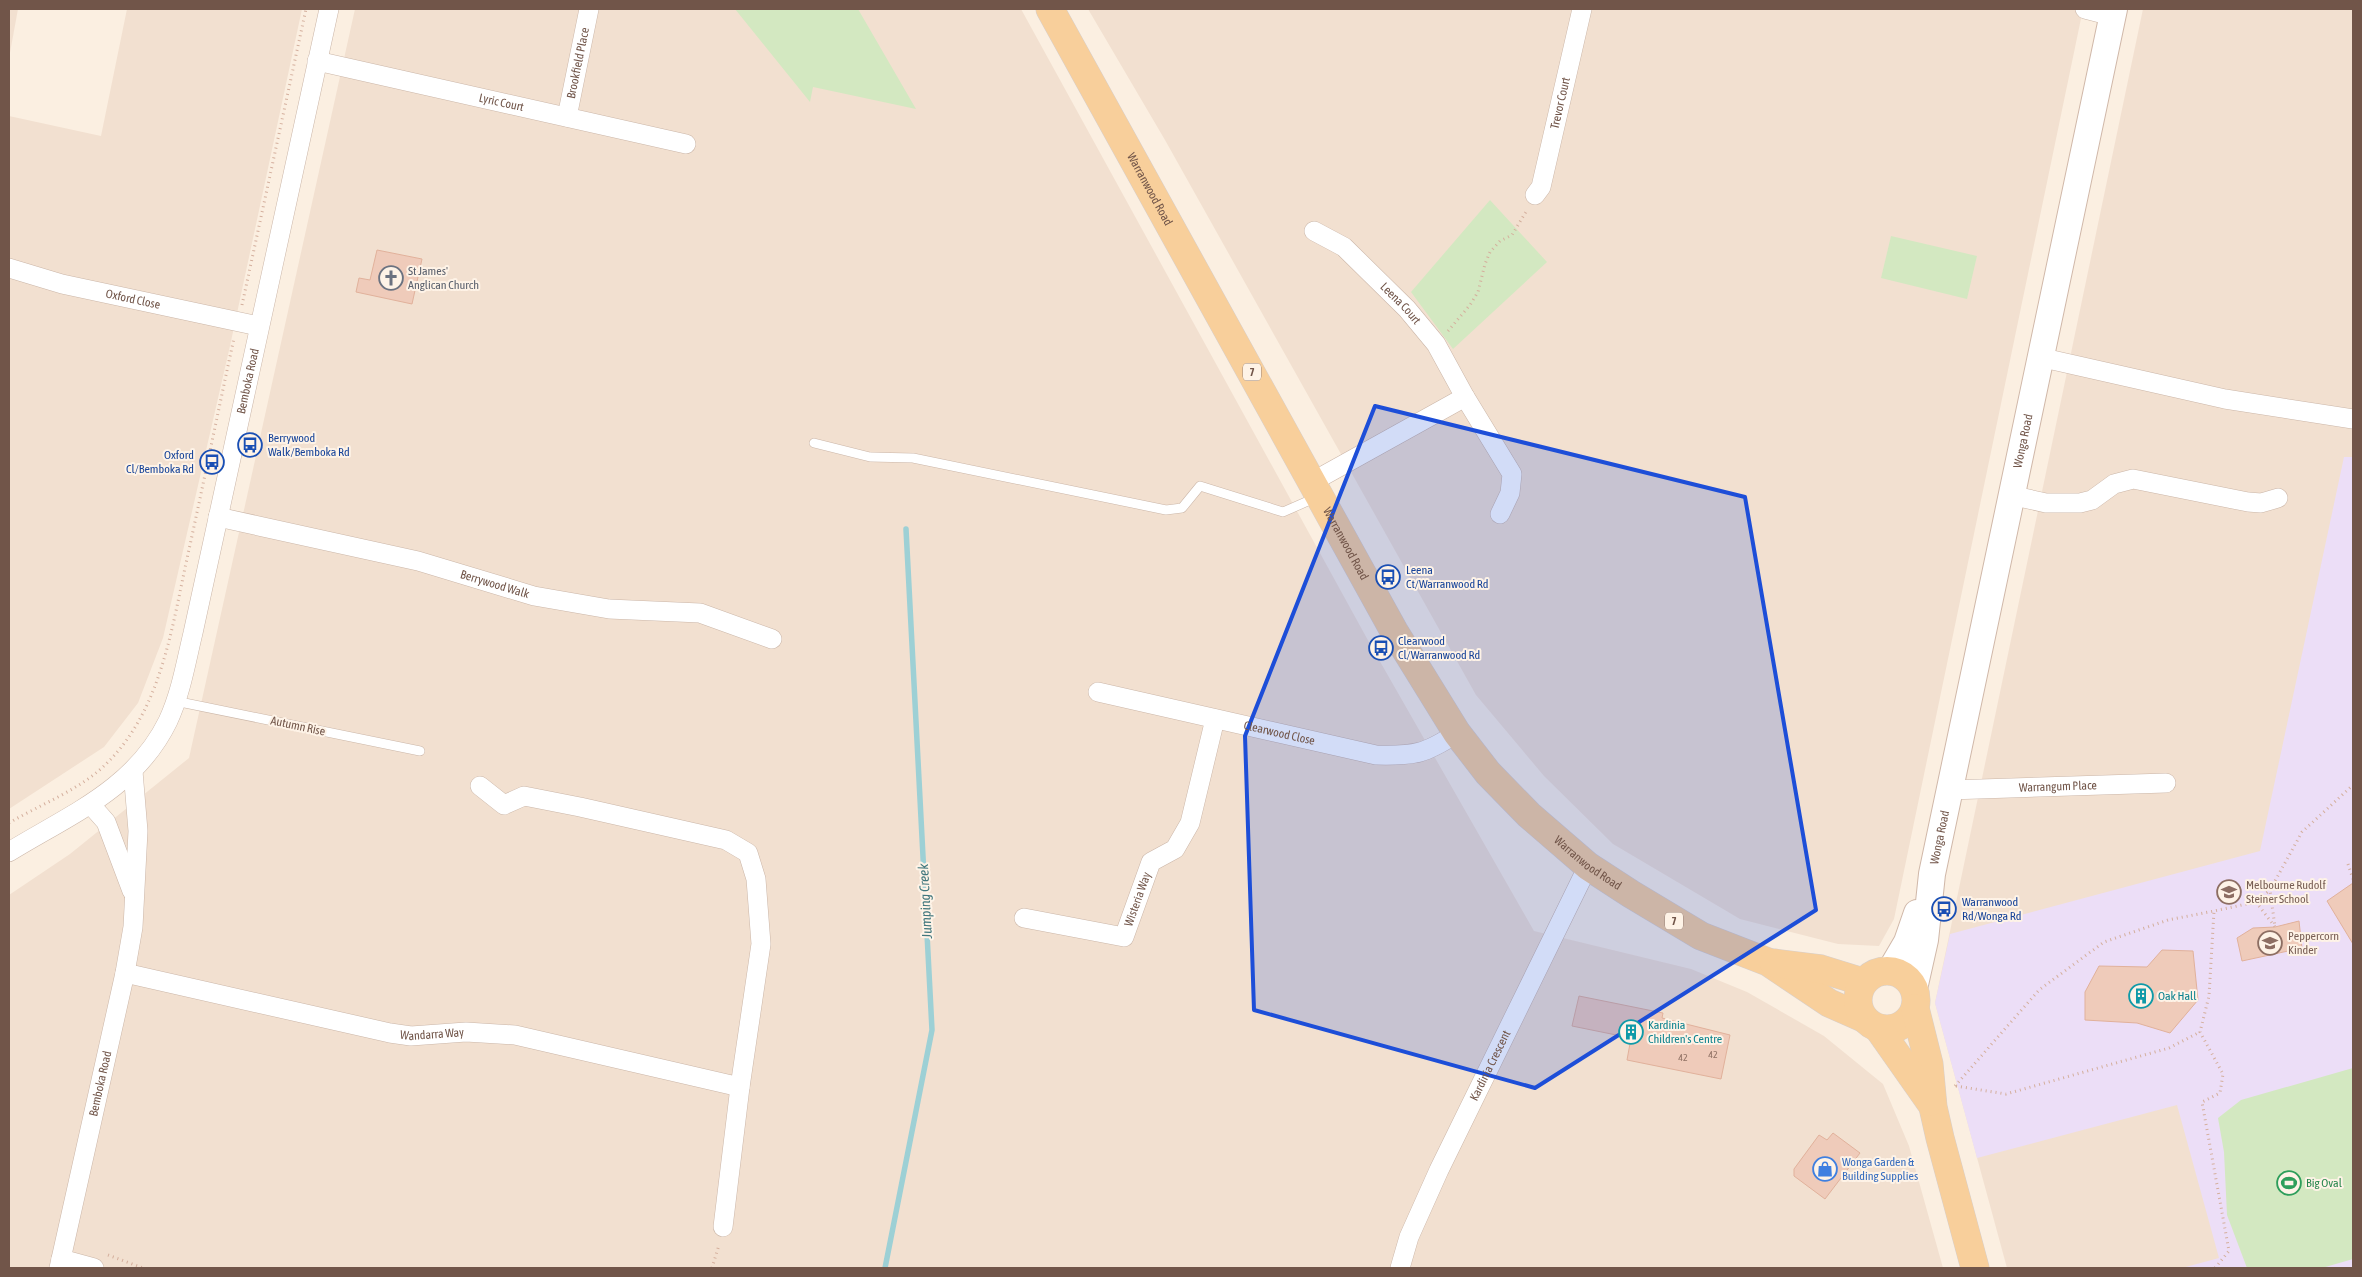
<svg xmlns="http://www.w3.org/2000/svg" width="2362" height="1277" viewBox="0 0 2362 1277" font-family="'Asap Condensed',sans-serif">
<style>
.residential{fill:#f2e0d0}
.education{fill:#ecdef7}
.green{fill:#d3e8c1}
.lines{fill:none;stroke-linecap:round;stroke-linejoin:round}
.stream{stroke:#9dd0d5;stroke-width:5.5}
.building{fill:#efcbba;stroke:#e1b19b}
.lane-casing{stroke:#cbb6a8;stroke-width:10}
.street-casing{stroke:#cbb6a8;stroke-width:20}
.secondary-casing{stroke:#d0b8a9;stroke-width:28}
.primary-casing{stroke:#d7cfcc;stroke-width:29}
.path{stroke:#d4af9d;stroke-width:3;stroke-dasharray:1 4;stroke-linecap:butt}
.lane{stroke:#fff;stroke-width:9}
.street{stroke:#fff;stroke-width:19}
.secondary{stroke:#fff;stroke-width:26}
.primary{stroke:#f8cf9b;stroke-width:28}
.marked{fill:#1d4ed8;fill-opacity:0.2;stroke:#1d4ed8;stroke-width:4;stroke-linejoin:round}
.labels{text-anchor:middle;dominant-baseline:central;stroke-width:4;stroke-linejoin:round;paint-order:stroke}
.number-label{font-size:10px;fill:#907265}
.shield{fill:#fef3e7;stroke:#9b8478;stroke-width:1}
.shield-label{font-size:11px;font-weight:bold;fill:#715549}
.street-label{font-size:12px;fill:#715549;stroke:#fef3e7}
.worship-label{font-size:12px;fill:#5b616d;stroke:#fef3e7;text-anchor:start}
.transit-label{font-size:12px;fill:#164399;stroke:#fef3e7;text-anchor:start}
.education-label{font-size:12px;fill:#785e54;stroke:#fef3e7;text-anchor:start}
.culture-label{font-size:12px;fill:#0d838f;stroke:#fef3e7;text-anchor:start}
.shop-label{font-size:12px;fill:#366cbe;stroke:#fef3e7;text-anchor:start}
.leisure-label{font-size:12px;fill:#27864d;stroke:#fef3e7;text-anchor:start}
.water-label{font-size:14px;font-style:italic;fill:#41777d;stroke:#fef3e7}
</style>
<rect width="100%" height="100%" fill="#fbefe1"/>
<g class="residential">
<path d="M9,9h9l-9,49z"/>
<path d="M127,9h175l-72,337 -67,292 -25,65 -34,44 -95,62v-693l92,20z"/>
<path d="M355,9h666l349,635 164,287 157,38 56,23 77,44 59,48 26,62 34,122h-1934v-373l61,-41 119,-96z"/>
<path d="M1088,9h995l-189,910 -15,27 -41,-2 -98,-25 -127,-75 -69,-68 -68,-81 -311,-555z"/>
<path d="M2143,9h210v1259h-346l-72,-265z"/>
</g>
<path class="education" d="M2344,457h9v811h-171l37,-10 -42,-153 -200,53 -42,-155 15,-69 310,-83z"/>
<g class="green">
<path d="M735,9h123l58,100 -103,-22 -3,15z"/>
<path d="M1490,200l57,62 -94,87 -42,-57z"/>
<path d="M1891,236l86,20 -10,43 -86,-21z"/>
<path d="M2353,1068v191l-31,9h-75l-20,-53 -3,-63 -6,-34 23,-18z"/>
</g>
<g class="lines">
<path class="stream" d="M885,1268l47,-238 -26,-501"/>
</g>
<g class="building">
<path d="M377,250l45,9 -10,45 -56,-12 3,-14 11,2z"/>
<path d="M2353,883v61l-26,-43z"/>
<path d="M2299,921l3,27 -60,13 -5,-23 16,-10 22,-1z"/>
<path d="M2162,950l31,1 5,49 -28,33 -33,-10 -52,-3v-28l14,-26 48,1z"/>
<path d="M1579,996l84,17 -1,5 68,17 -9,44 -94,-19 4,-22 -59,-12z"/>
<path d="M1833,1133l27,20 -35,46 -31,-23v-7l25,-34 8,5z"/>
</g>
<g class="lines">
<g class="lane-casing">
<g id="lane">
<path d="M814,443l56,14 43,1 253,52 16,-2 18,-22 83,26 34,-15"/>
<path d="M175,701l245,50"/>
</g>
</g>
<g class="street-casing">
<g id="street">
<path d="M2085,9l27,7"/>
<path id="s1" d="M317,61l369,83"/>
<path id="s2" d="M567,117l22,-108"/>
<path id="s3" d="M1535,195l6,-8 41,-178"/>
<path id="s4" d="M1314,231l30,16 63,62 29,35 29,53 47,77 -2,19 -10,21"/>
<path id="s5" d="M9,268l53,16 196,42"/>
<path d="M2039,357l186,42 128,20"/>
<path d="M1312,482l153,-85"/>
<path d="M2010,495l36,8h34l12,-3 22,-16 19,-5 115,23 13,1 17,-5"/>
<path id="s6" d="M218,517l200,44 116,35 75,13 91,4 72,26"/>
<path id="s7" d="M1098,692l278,63c39,1 49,-1 81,-22"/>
<path id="s8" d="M1949,790l217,-7"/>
<path d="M91,805l15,17 26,69"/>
<path id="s9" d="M9,852c60,-37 126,-63 159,-131 13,-28 18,-59 25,-88l136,-624"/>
<path id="s10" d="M1024,918l100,19 27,-75 24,-13 15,-26 25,-104"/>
<path id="s11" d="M125,973l265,60 21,3 55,-4 49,3 225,52 21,-143 -5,-65 -8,-26 -22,-13 -146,-33 -56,-11 -20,9 -24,-19"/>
<path d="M723,1227l17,-140"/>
<path d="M61,1259l33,9"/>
<path id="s12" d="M59,1268l66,-295 8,-46 5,-96 -5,-60"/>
<path id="s13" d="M1400,1268l9,-31 30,-67 149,-304"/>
</g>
</g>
<g class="secondary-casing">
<g id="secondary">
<path d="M1890,971l17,-29 10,-29"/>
<path id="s14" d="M1914,989l11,-49 7,-66 182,-865"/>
</g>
</g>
<g class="primary-casing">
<g id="primary">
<path id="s15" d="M1050,9l344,622 63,102 31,40 41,42 59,51 43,28 70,42 67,26 61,41 34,15"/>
<path d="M1774,963l47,6 42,13"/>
<circle cx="1887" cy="1000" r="29"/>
<path d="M1915,1008l14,56 4,43 7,31 35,130"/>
<path d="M1878,1028l52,74"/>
</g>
</g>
<g class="path">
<path d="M242,305l64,-296"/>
<path d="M1448,331l22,-26 8,-13 7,-28 5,-12 10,-11 12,-6 15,-25"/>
<path d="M9,823c32,-19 73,-34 99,-61 56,-56 65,-143 82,-217 15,-69 29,-138 44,-207"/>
<path d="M2348,864l5,15"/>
<path d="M2256,902l19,25 -5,-37"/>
<path d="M1955,1086l84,-96 65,-48 64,-22 46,-9"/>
<path d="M1956,1086l50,8 163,-46 31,-16"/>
<path d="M108,1255l35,13"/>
<path d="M712,1268l7,-23"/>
<path d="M2215,1268l14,-17 -27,-149 18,-9 3,-19 -23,-42 9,-36 5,-85 42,-9 14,-12 32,-58 51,-47"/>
</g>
<use href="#lane" class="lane"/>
<use href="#street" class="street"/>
<use href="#secondary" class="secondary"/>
<use href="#primary" class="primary"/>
</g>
<path class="marked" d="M1375,406l370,91 71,413 -281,178 -281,-78 -9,-274z"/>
<defs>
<g id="church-ring" transform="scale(1.25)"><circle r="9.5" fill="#fef3e7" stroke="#6b7280" stroke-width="1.5"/><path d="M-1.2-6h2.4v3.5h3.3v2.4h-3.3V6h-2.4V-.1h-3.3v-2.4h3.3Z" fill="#6b7280"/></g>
<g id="bus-ring" transform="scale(1.25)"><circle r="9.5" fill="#fef3e7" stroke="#1a4fb4" stroke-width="1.5"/><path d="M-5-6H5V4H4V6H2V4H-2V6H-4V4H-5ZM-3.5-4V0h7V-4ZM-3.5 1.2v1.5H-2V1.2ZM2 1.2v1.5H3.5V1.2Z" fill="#1a4fb4"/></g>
<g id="school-ring" transform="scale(1.25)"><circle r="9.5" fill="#fef3e7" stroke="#8d6e63" stroke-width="1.5"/><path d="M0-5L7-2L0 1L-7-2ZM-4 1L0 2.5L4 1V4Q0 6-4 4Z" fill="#8d6e63"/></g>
<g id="building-ring" transform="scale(1.25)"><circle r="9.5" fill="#fef3e7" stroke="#0f9aa8" stroke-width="1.5"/><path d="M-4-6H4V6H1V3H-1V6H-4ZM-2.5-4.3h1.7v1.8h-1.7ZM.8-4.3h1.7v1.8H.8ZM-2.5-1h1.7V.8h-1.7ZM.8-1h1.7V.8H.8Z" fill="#0f9aa8"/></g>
<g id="shop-ring" transform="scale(1.25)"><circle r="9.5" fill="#fef3e7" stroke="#3f7fe0" stroke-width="1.5"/><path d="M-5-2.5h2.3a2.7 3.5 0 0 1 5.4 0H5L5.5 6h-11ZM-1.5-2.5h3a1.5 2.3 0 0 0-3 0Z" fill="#3f7fe0"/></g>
<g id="stadium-ring" transform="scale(1.25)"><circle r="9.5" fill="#fef3e7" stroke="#2e9e5b" stroke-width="1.5"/><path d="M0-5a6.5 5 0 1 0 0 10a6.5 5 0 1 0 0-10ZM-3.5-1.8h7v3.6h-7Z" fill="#2e9e5b"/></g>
</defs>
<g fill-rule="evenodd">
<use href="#church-ring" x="391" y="278"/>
<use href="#bus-ring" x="250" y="445"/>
<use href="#bus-ring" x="212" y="462"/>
<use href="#bus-ring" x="1388" y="577"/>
<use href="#bus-ring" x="1381" y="648"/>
<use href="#school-ring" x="2229" y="892"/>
<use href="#bus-ring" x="1944" y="909"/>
<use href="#school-ring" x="2270" y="943"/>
<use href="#building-ring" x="2141" y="996"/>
<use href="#building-ring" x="1631" y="1032"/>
<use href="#shop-ring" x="1825" y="1169"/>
<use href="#stadium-ring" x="2289" y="1183"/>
</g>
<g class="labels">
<g class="number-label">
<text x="1713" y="1054">42</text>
<text x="1683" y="1057">42</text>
</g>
<g class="shield">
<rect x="1243" y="363.5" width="18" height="17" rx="4"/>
<rect x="1665" y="912.5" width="18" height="17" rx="4"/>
</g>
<g class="shield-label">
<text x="1252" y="372">7</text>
<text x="1674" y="921">7</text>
</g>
<g class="street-label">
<text stroke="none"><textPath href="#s2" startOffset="55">Brookfield Place</textPath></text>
<text stroke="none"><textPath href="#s1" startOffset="189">Lyric Court</textPath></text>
<text stroke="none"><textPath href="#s3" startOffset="96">Trevor Court</textPath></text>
<text stroke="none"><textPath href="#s15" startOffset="206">Warranwood Road</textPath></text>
<text stroke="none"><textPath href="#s5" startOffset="128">Oxford Close</textPath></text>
<text stroke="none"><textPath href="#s4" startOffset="114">Leena Court</textPath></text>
<text stroke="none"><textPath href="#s9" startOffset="559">Bemboka Road</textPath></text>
<text stroke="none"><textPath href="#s14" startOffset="559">Wonga Road</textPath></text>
<text stroke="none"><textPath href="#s15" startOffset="611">Warranwood Road</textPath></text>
<text stroke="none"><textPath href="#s6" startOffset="285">Berrywood Walk</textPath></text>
<text transform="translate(298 726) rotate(12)">Autumn Rise</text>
<text stroke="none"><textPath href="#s7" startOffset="186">Clearwood Close</textPath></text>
<text stroke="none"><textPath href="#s8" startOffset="109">Warrangum Place</textPath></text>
<text stroke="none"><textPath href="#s14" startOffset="154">Wonga Road</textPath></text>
<text stroke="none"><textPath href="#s15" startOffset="1016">Warranwood Road</textPath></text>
<text stroke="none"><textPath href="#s10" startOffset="142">Wisteria Way</textPath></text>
<text stroke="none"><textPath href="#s11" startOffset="314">Wandarra Way</textPath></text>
<text stroke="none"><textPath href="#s13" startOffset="222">Kardinia Crescent</textPath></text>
<text stroke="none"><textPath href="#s12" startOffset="189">Bemboka Road</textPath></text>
</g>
<g class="worship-label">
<text x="408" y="271">St James'<tspan x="408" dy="14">Anglican Church</tspan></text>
</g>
<g class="transit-label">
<text x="268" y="438">Berrywood<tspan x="268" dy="14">Walk/Bemboka Rd</tspan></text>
<text x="194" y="455" text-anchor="end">Oxford<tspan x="194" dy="14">Cl/Bemboka Rd</tspan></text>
<text x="1406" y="570">Leena<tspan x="1406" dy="14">Ct/Warranwood Rd</tspan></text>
<text x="1398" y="641">Clearwood<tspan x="1398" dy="14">Cl/Warranwood Rd</tspan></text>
<text x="1962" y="902">Warranwood<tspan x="1962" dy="14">Rd/Wonga Rd</tspan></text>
</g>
<g class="education-label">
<text x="2246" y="885">Melbourne Rudolf<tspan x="2246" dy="14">Steiner School</tspan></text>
<text x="2288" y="936">Peppercorn<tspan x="2288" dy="14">Kinder</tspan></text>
</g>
<g class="culture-label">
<text x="2158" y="996">Oak Hall</text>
<text x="1648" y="1025">Kardinia<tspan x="1648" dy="14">Children's Centre</tspan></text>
</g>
<g class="shop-label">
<text x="1842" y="1162">Wonga Garden &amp;<tspan x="1842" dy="14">Building Supplies</tspan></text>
</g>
<g class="leisure-label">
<text x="2306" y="1183">Big Oval</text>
</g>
<g class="water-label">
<text transform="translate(925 901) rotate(-93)">Jumping Creek</text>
</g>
</g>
<rect width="2362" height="1277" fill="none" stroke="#715549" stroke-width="20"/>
</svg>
